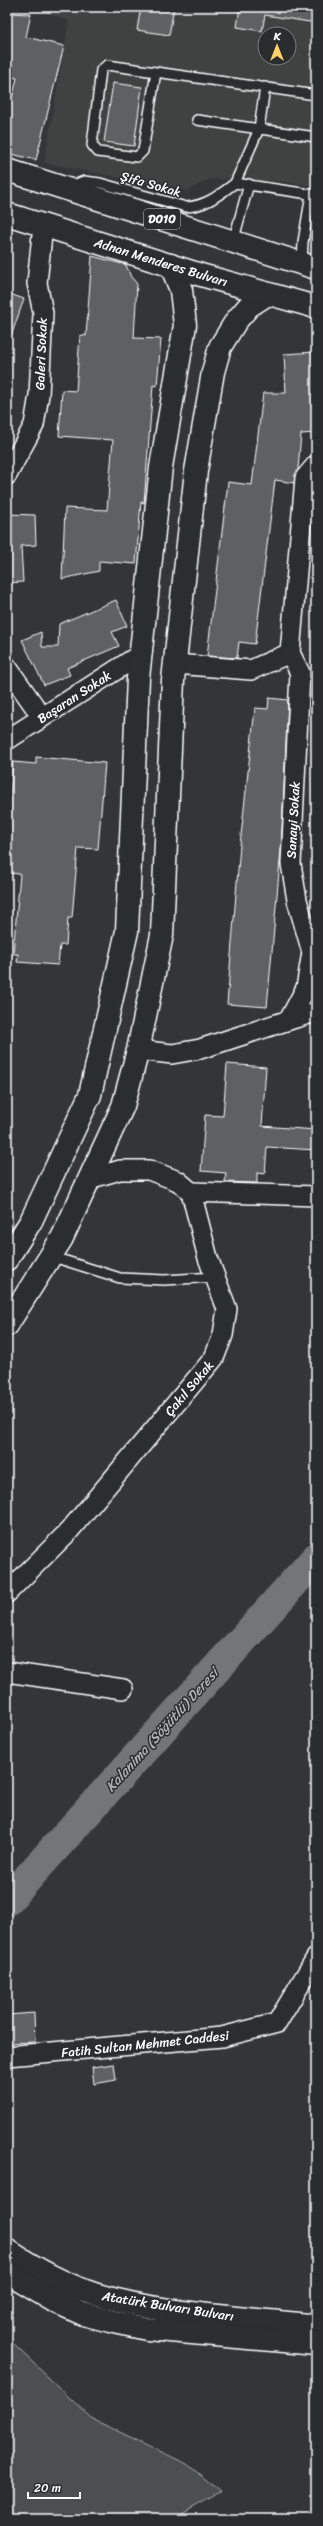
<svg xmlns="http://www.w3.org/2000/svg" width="323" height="2526" viewBox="0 0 323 2526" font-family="Sriracha,sans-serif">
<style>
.built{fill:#404243;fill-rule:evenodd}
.green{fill:#4c4f50;stroke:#a6a7a8}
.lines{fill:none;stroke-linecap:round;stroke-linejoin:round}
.river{stroke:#737576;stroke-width:31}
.building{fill:#5f6162;stroke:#fff}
.lane-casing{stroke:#fff;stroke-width:12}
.street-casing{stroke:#fff;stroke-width:22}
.secondary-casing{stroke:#fff;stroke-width:25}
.highway-casing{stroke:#fff;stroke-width:25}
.lane{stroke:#2a2d2e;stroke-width:9}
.street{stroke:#2a2d2e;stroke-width:19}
.secondary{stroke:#2a2d2e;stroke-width:22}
.highway{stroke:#2a2d2e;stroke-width:22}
.labels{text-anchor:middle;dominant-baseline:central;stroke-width:3;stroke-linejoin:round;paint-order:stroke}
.shield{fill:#2a2d2e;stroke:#bfc0c0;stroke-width:1}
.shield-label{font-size:12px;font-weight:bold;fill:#fff}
.street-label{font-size:13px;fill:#fff;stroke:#2a2d2e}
.water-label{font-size:14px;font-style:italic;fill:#b2b3b4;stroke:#2a2d2e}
</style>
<rect width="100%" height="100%" fill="#333536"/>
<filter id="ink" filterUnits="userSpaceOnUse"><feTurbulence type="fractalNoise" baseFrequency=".025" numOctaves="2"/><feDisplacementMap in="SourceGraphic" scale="8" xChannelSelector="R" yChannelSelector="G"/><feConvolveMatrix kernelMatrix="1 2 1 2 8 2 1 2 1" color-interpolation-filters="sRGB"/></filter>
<g filter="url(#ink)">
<path class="built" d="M48,7h268v179l-32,-4 -74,-3 -23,12 -143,-28 25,-142 -22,-8zM265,34h24v24h-24z"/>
<path class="green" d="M7,2338l85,81 95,45 34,28 -48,27h-166z"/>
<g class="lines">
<path class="river" d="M7,1901l309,-343"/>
</g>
<g class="building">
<path d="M141,7h33l-5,28 -32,-5z"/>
<path d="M240,7h76v16l-51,-8 -3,16 -25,-4z"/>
<path d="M7,13l24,1 -5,23 38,9 -28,114 -29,-7v-42h2l8,-33 -10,-2z"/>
<path d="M113,83l29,4 -8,59 -30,-4z"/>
<path d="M92,256l34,9 5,12 6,7 -3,54 27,1 -4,47 -4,-1 -9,118 -3,-1 -5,62 -37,-3v10l-37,8 3,-71 42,2 6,-70 -54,-4 3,-46 14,1 4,-56 6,1z"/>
<path d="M7,293l17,6 -15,43h-2z"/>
<path d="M316,352v81l-15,1 -3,35 -4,14 -19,-3 -20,164 -16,-2 -2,16 -30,-2 21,-174 24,3 11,-92h23l-2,-39z"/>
<path d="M7,514l28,1 1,30 -15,1 2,36 -16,1z"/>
<path d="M116,600l11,26 -15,6 7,14 -52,22 3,7 -26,10 -22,-45 19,-8 1,15h16l1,-23z"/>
<path d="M269,698l19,2 -7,150 -14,157 -40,-3 13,-159 15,-137 13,1z"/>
<path d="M36,757l69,6 -7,86 -20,-1 -6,70h-4l-2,27h-6l-2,20 -41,-3 1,-8h-5l7,-80 -13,-1v-42l6,-69 23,2z"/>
<path d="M227,1064l39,3 -4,59 54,4v20l-49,-3 -2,27 -8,-1v10l-32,-1 1,-9 -25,-2 4,-56 18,1z"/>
<path d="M34,2013l1,29 -28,1v-28z"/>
<path d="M114,2064l2,16 -22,4 -2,-17z"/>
</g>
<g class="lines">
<g class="lane-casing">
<g id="lane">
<path d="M156,72l-13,79 -6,6 -39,-5 -6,-7 9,-75 6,-5 209,30"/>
<path d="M197,120l119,17"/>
<path d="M235,183l24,-54 6,-42"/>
<path d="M71,186l13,-5 16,2 86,24c20,-1 33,-12 49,-24l81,12"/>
<path d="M233,242l16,-58"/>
<path d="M302,264l1,-22 8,-48"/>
<path d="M50,1256l70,22 44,2 51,-3"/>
</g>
</g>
<g class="street-casing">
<g id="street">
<path d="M7,475l27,-50 5,-30 4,-82 -6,-30 6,-58"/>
<path d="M175,664l76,6 39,-17"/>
<path d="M7,667l35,50"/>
<path d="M7,740l134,-86"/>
<path d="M289,1020l27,-8"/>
<path d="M138,1050l34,4 28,-5 89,-29 17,-32 6,-36 -15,-52 -6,-36 9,-191 -10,-20 15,-175 11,-13"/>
<path d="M191,1192l125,4"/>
<path d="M7,1593l62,-62 145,-173 9,-23 4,-26 -19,-51 -17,-66 -13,-11 -29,-11h-29l-31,9"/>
<path d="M7,1672l116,17"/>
<path d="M7,2056l215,-19 55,-14 39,-65"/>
</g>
</g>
<g class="secondary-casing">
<g id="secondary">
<path d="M7,1259l24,-38 59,-126 37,-164 11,-253 23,-211 24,-142 -4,-35 -10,-25"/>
<path d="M7,1325l55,-87 61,-132 15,-56 24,-115 11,-255 23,-209 17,-99 7,-25 16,-26 13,-15 19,-12"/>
<path d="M7,2250c27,18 56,34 87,44 71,21 149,23 222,32"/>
<path d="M7,2273l47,28 29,13 27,7 37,8 169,15"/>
</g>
</g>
<g class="highway-casing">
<g id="highway">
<path d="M7,170l309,98"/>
<path d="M7,214l194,61 115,32"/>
</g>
</g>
<use href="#lane" class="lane"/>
<use href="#street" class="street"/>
<use href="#secondary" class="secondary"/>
<use href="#highway" class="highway"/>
</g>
</g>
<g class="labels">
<rect class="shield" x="144" y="209" width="36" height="20" rx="3"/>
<g class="shield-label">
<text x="162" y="219">D010</text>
</g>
<g class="street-label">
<text transform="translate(151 184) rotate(16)">Şifa Sokak</text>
<text transform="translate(161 262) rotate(17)">Adnan Menderes Bulvarı</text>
<text transform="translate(41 354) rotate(-88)">Galeri Sokak</text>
<text transform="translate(74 697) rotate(-33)">Başaran Sokak</text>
<text transform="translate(293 820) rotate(-87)">Sanayi Sokak</text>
<text transform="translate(189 1388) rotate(-50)">Çakıl Sokak</text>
<text transform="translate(145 2044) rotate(-6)">Fatih Sultan Mehmet Caddesi</text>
<text transform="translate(168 2306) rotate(9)">Atatürk Bulvarı Bulvarı</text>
</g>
<g class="water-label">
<text transform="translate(162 1730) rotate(-48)">Kalanima (Söğütlü) Deresi</text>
</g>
</g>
<rect width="323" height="2526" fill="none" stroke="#2a2d2e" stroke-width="24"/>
<rect x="12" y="12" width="299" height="2502" fill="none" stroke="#fff" stroke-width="1.5" filter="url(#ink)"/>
<g transform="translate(277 46)"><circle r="19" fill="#2a2d2e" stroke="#7f8182"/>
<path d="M0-3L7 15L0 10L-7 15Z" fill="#ffd166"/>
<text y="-6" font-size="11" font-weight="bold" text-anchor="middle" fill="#ffffff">K</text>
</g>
<path d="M28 2492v6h52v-6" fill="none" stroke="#ffffff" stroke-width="2"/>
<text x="34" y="2492" font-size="12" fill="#ffffff" stroke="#2a2d2e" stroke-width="3" paint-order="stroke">20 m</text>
</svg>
